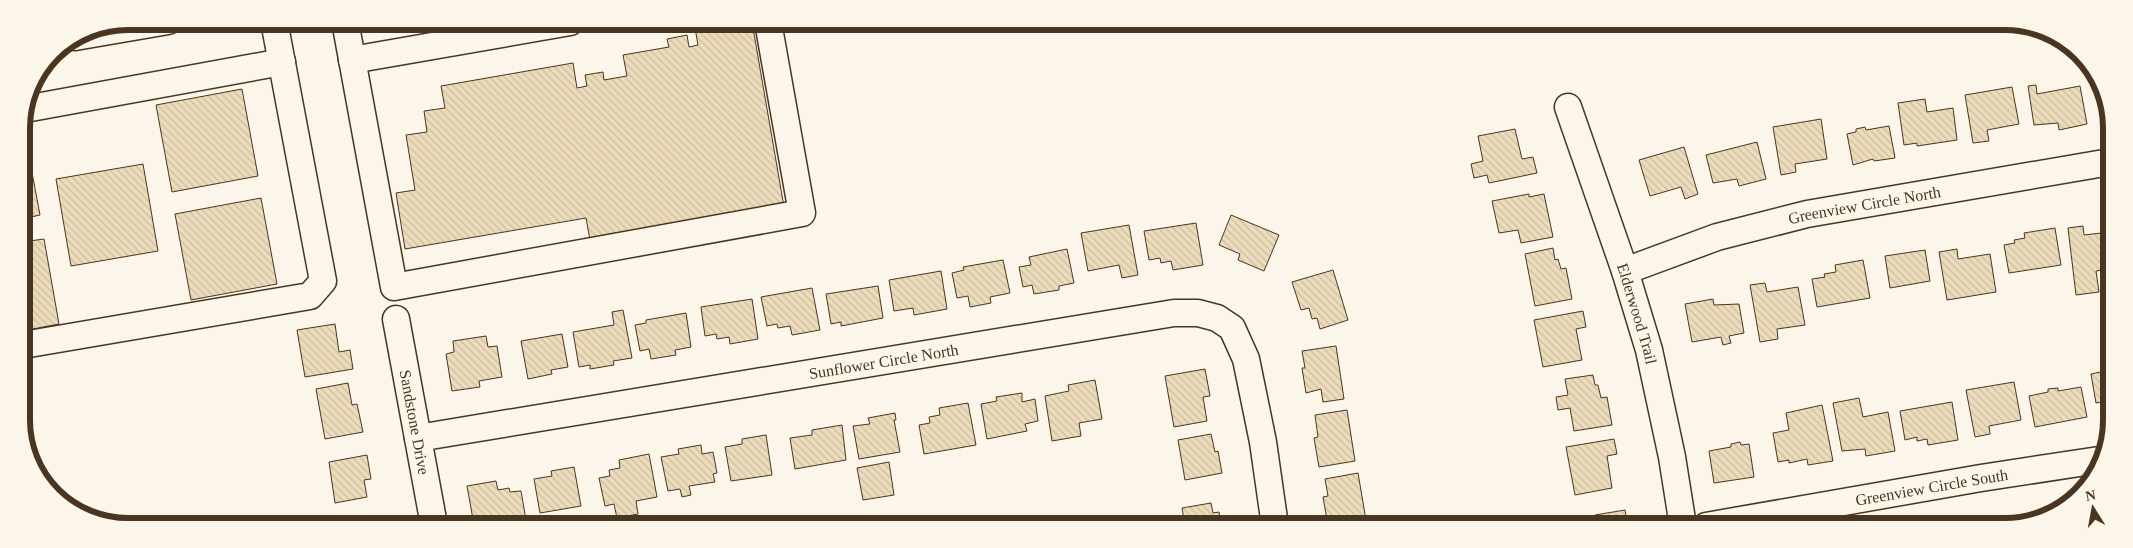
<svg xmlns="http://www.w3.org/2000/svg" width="2133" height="548" viewBox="0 0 2133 548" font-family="Georgia,serif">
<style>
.building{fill:url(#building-back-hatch);stroke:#4a3520}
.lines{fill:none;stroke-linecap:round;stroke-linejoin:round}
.minor-casing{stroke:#4a3520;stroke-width:29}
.minor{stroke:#fbf6e9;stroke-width:26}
.labels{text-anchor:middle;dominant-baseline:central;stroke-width:4;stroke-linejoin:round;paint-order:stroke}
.street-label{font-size:16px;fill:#4a3520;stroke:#fbf6e9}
.rim{fill:none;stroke:#4a3520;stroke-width:6}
</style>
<defs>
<pattern id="building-back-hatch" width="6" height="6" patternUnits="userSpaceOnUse" patternTransform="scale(1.25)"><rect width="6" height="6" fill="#ecdcbc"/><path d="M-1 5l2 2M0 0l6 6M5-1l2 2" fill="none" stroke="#ccbda1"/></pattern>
</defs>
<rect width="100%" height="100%" fill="#fbf6e9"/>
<g class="building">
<path d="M694,22h58l32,185 -194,33 -4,-22 -181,31 -9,-56 19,-3 -9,-55 21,-3 -3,-21 21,-3 -4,-22 132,-23 4,25 10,-2 -2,-11 18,-3 1,8 23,-4 -4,-21 46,-8 -2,-8 20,-4 2,12 9,-2z"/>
<path d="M2095,79l15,28v11l-9,2z"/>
<path d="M2036,85l1,9 43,-8 7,38 -28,6 -1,-7 -24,2 -6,-39z"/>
<path d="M2012,87l7,37 -32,6 2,11 -16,2 -8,-48z"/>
<path d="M242,89l16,87 -86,16 -16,-87z"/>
<path d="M1925,99l2,13 26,-4 4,32 -40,6v-3l-13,2 -6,-42z"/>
<path d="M1821,119l6,40 -32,5 1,8 -15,3 -8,-48z"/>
<path d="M1889,126l6,32 -21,3 -1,-2 -20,6 -6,-31 9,-2v-3l9,-2 1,3z"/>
<path d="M1515,129l7,30 11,-2 4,16 -48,10 -2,-8 -13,3 -3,-14 12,-3 -5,-25z"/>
<path d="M22,130h2l16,85 -18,4z"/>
<path d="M1757,142l9,37 -27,7 -2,-7 -24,4 -7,-28z"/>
<path d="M1684,147l14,47 -13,5 -4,-12 -31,9 -11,-36z"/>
<path d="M143,164l15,87 -87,15 -15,-87z"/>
<path d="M1529,194v3l15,-3 9,43 -32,6 -3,-13 -19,3 -7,-32z"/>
<path d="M261,198l16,86 -86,16 -16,-86z"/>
<path d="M1231,215l48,20 -15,36 -26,-11 2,-6 -21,-9z"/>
<path d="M1196,223l7,42 -30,5 -2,-9 -10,2 -1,-5 -11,2 -5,-29z"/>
<path d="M1129,225l9,50 -16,3 -3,-13 -31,6 -7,-38z"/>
<path d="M2083,226l1,9 26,-3v37l-14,2 3,21 -23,3 -8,-67z"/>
<path d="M2055,228l6,37 -52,8 -5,-28 11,-2 -1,-3 11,-2 -1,-5z"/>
<path d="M44,239l15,85 -36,7 -1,-89z"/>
<path d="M1553,248l2,12 3,-1 3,10 5,-1 6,31 -37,7 -10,-52z"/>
<path d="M1067,249l7,34 -15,3v4l-25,4 -2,-9 -9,2 -4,-20 12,-2 -2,-8z"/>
<path d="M1957,249l1,10 32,-5 6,38 -49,8 -8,-48z"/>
<path d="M1925,250l5,31 -40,7 -5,-32z"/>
<path d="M1003,260l7,33 -20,4 1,6 -21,4 -2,-11 -11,2 -5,-25 12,-3 -1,-3z"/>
<path d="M1863,260l7,38 -53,9 -5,-28 13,-2 -1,-3 12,-2 -1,-7z"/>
<path d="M1333,270l15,50 -28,9 -3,-11 -5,1 -3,-11 -8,2 -9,-28z"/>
<path d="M941,271l6,38 -33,6 -1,-7 -19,3 -5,-31z"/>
<path d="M1765,283l2,9 31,-5 7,38 -28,4 1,10 -18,3 -10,-57z"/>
<path d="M878,286l5,32 -42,8v-4l-10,2 -5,-30z"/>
<path d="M812,288l8,42 -28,5 -2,-9 -12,2 -1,-4 -10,2 -6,-29z"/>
<path d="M752,299l6,40 -28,5 -1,-7 -12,2 -1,-5 -11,2 -4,-29z"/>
<path d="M1713,299l1,6 25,-1 5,29 -15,3 2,7 -8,2 -2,-8 -29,5 -7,-38z"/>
<path d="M623,310l9,48 -19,3 1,4 -24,4v-4l-11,2 -6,-35 41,-7 -2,-13z"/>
<path d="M1583,311l3,16 -10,2 6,31 -39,7 -9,-47z"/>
<path d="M686,313l5,34 -16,3 1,5 -25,4 -2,-10 -9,2 -5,-26 11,-2v-3z"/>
<path d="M335,324l4,28 11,-2 3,19 -48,8 -8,-47z"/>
<path d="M562,334l6,33 -17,3 1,4 -24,5 -7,-38z"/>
<path d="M486,336l2,11 9,-1 5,31 -23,4 1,6 -28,4 -6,-37 8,-2 -1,-11z"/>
<path d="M1336,346l8,53 -21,3 -2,-13 -15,4 -4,-25h3l-3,-17z"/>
<path d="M1205,369l5,27 -7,1 4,24 -33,6 -9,-51z"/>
<path d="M2110,370v33h-3v-2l-11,2 -5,-29z"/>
<path d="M1593,375l2,10h3l3,13 6,-1 5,28 -38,6 -4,-23 -12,2 -2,-13 12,-2 -3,-16z"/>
<path d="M1095,380l7,39 -23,4 2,13 -29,5 -7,-45 24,-5 -1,-6z"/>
<path d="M2014,382l7,38 -32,6 1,8 -15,3 -9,-47z"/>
<path d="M348,383l4,22 5,-1 6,28 -38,7 -9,-50z"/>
<path d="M2081,387l6,30 -52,10 -6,-31 19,-4v-3l10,-1v3z"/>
<path d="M1022,393v9l13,-3 3,22 -13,3 2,7 -40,8 -6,-35 16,-3 -1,-4z"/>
<path d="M1859,398l4,19 25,-5 7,39 -29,5 -1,-7 -23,2 -9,-48z"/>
<path d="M1952,402l6,38 -30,5 -1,-6 -10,2v-4l-12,3 -5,-29z"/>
<path d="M968,403l8,42 -52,9 -5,-29 11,-2 -1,-6 11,-2 -1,-7z"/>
<path d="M1822,405l11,56 -25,4 -1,-6 -18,4v-3l-11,2 -5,-29 16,-3 -3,-17z"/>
<path d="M1347,410l8,51 -36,6 -5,-29 4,-1 -3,-22z"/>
<path d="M895,413l1,7h-2l6,32 -41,7 -6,-33 17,-2 -2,-6z"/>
<path d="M842,425l4,35 -51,9 -5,-31 22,-3v-5z"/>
<path d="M1211,434l4,18 3,-1 4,22 -37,7 -7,-40z"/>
<path d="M766,435l6,40 -41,6 -6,-34 17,-3v-5z"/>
<path d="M1614,439l3,15 -10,2 5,32 -37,7 -9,-48z"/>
<path d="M1740,442l1,3 8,-1 5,33 -40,6 -5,-32 22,-4v-3z"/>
<path d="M701,445l1,9 11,-2 4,21 -4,1 2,8 -26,4 2,9 -9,2 -2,-8 -12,2 -7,-34 18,-3 -1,-5z"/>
<path d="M649,454l8,43 -21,4 2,13 -21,4 -3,-14 -9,2 -6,-28 11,-2 -1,-6 11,-2 -1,-8z"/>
<path d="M367,455l4,24 -7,1 3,17 -32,6 -6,-41z"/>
<path d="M889,462l5,33 -31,5 -6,-32z"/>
<path d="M574,467l7,39 -41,7 -6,-34 18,-3 -1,-5z"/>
<path d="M1358,473l9,53h-27l-2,-8 -11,2 -4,-23 5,-1 -3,-17z"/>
<path d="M496,481l2,9 11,-2 1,4 11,-1 5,29 -27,5h-25l-7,-39z"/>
<path d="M1211,503l2,10 6,-1 2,11 6,-1 1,4h-43l-3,-18z"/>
<path d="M1625,510l3,16h-35l4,-2 -2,-9z"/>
<path d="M379,518l1,7h-30l23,-4v-1z"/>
</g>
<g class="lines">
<g class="minor-casing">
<g id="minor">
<path d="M345,21l49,266 408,-74 -34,-191"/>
<path d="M75,37l93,-16"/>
<path d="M352,60l218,-38"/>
<path id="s1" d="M1568,107l57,164 24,79 23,107 11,69"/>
<path d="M25,109l257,-47"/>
<path id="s2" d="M1625,271l92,-34 90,-23 303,-52"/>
<path id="s3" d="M396,319l38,206"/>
<path d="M23,345l287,-49 13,-15 -49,-260"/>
<path id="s4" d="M418,438l756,-125h24l19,5 15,10 14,31 17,83 12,84"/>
<path id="s5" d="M1706,526l275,-48 118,-18"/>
</g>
</g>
<use href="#minor" class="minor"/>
</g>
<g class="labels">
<g class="street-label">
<text stroke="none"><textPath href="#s2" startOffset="249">Greenview Circle North</textPath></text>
<text stroke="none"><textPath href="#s1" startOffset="218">Elderwood Trail</textPath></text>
<text stroke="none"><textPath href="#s4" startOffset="472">Sunflower Circle North</textPath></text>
<text stroke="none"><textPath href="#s3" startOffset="105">Sandstone Drive</textPath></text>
<text stroke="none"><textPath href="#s5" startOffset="229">Greenview Circle South</textPath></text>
</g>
</g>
<path d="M0 0H2133V548H0ZM128 30H2005A98 98 0 0 1 2103 128V420A98 98 0 0 1 2005 518H128A98 98 0 0 1 30 420V128A98 98 0 0 1 128 30Z" fill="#fbf6e9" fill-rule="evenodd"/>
<path class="rim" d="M128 30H2005A98 98 0 0 1 2103 128V420A98 98 0 0 1 2005 518H128A98 98 0 0 1 30 420V128A98 98 0 0 1 128 30Z"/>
<g transform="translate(2093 508) rotate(349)" stroke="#fbf6e9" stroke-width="4" paint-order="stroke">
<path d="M0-4L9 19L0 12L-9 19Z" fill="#4a3520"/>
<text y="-8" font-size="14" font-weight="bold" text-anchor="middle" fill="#4a3520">N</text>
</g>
</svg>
